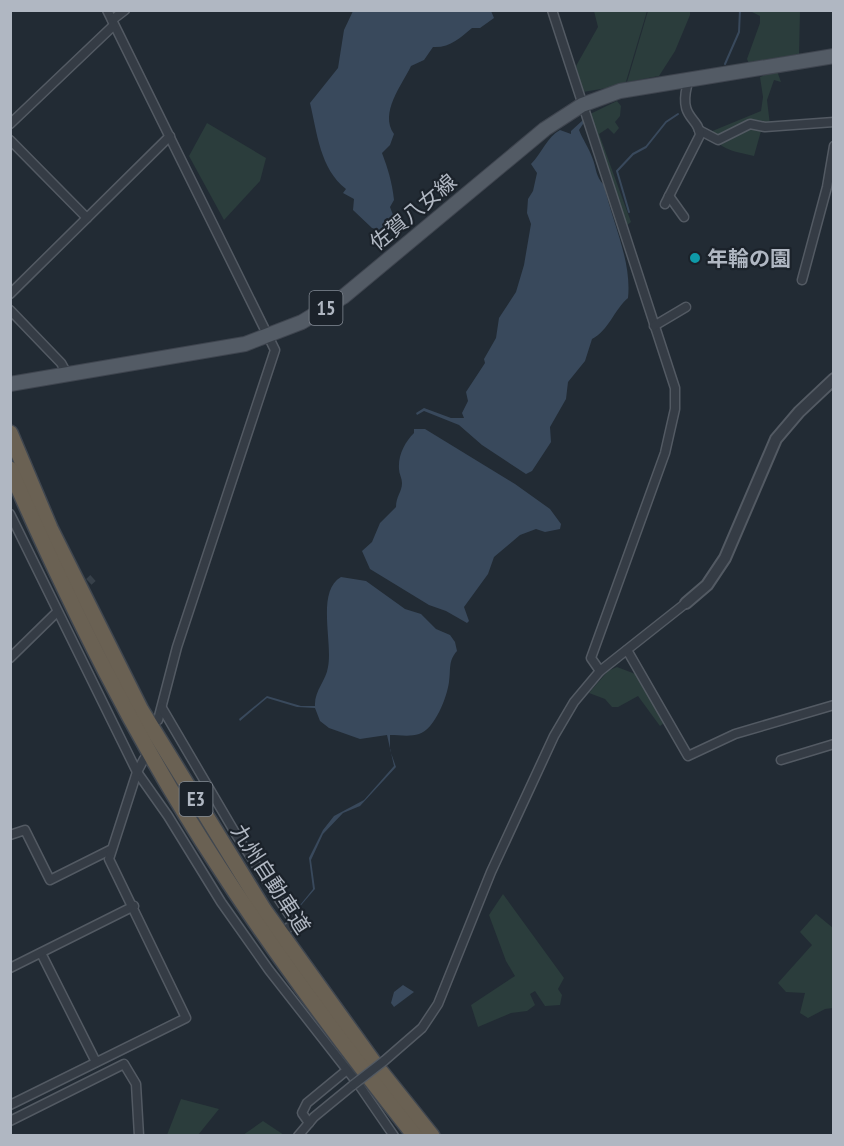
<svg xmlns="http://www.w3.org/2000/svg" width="844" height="1146" viewBox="0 0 844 1146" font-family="'PT Sans Narrow','Noto Sans JP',sans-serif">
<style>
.green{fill:#2b3d3c}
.water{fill:#39495c}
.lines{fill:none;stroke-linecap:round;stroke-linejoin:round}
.stream{stroke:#39495c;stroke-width:2}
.minor-tunnel{stroke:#374049;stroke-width:8;stroke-dasharray:8 4;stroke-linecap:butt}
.minor-casing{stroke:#535a63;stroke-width:11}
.tertiary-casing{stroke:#535a63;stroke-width:14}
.primary-casing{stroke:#3f454f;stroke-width:16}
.motorway-casing{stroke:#404750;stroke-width:18}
.minor{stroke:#353c45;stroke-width:8}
.tertiary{stroke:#353c45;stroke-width:10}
.primary{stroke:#535b65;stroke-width:14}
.motorway{stroke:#6a6153;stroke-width:15}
.minor-bridge-casing{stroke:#535a63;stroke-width:11;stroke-linecap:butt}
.minor-bridge{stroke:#353c45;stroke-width:8}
.culture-dot{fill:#0f9aa8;stroke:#1b222a;stroke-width:2}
.labels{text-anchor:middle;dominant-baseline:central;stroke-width:4.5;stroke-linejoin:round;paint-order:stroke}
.shield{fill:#1b222a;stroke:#838a94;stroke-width:1.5}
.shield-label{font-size:20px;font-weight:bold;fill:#b0b7c2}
.street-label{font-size:21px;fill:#b0b7c2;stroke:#1b222a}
.poi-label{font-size:21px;font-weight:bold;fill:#b0b7c2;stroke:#1b222a;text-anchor:start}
</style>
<rect width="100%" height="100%" fill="#222b34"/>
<g class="green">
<path d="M594,11h53l-22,74 -42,7 -7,-26 22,-39z"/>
<path d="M648,11h42v4l-15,36 -16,25 -32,6z"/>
<path d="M750,11h50l-1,45 -50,8 -2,-5 13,-36v-7z"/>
<path d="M777,71l4,11 -7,-2 -7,20 3,25 -9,6 -7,25c-17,-4 -36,-6 -44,-24l51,-21 2,-14 -3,-20z"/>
<path d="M617,101l4,5 -1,10 -5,6 4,6 -5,6 -6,-6 -9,6 32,88 -4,3 -1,5 -38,-115z"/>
<path d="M207,123l59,35 -6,23 -36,39 -35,-64z"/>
<path d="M617,667l21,8 24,40 2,8 -4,3 -22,-30 -20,11h-6l-7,-8 -16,-6 19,-22z"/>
<path d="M503,894l61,84 -6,11 4,6 -2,10 -15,1 -10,-15 -5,3 5,11 -8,6 -16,2 -33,14 -7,-22 44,-29 -9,-15 -17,-46z"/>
<path d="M816,914l17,14v80l-8,1 -17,9 -8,-5 5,-20 -19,-1 -8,-9 34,-38 -12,-13z"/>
<path d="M181,1099l38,10 -21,26h-31z"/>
<path d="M263,1121l21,14h-41z"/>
</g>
<g class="water">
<path d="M491,11l3,7 -14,10h-8c-12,10 -22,20 -39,19l-9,13 -13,6c-9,19 -32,47 -17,68l-4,11 -8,8c6,16 10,29 12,47l-4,7 3,8 -8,17 -13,-4 -19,-18 1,-11 -11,-6 3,-4c-26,-20 -29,-57 -36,-86l28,-35 6,-38 9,-19z"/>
<path d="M583,120l2,1 -6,9c4,10 10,18 13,27 5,12 3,19 12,28 8,36 28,76 24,113 -14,12 -19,32 -36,41l-7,22 -17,21 -2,17 -16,28 1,15 -19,29 -6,3 -44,-29 -23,-20 -35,-14 -7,4 -1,-2 8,-5 27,10h13l-2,-5 6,-12 -2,-9 19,-29 -1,-4 12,-21 3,-20 17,-26 8,-27 7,-41 -4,-11 1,-14 5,-8 4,-18 -6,-9c11,-11 16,-27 29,-34l11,4v-3z"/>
<path d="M414,429h11l90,55 35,25 11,15 -1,5 -15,3 -9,-3 -16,6 -26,22 -6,17 -24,33 5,14 -2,2 -21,-12 -17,-6 -59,-36 -8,-18 10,-9 8,-19 16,-16c0,-11 6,-15 6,-24 0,-5 -3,-9 -3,-14 -1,-14 6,-27 15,-36z"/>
<path d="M341,577l25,4 39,28 16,5 15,15 14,6 5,7 2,9c-9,10 -6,18 -8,31 -2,15 -14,47 -30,52 -9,3 -20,1 -29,1v15l6,17 -36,39 -17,7 -20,21 -12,26 4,29 -31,36 29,-36 -4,-31 14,-28 11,-14 30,-16 30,-34 -7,-31 -27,4 -31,-11 -9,-7 -5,-13 -18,-1 -30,-9 -27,23 -1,-2 28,-23 34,10h14c-1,-15 11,-25 13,-39 5,-24 -12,-76 13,-90z"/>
<path d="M403,985l11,7 -20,15 -3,-4 3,-11z"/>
</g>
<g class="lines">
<g class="stream">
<path d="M725,64l14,-32 1,-22"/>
<path d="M629,212l-12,-41 16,-17 13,-7 20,-25 12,-8"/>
</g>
<path class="minor-tunnel" d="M80,590l13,-12"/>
<g class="minor-casing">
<g id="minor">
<path d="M107,10l168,340 -98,297 -19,73"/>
<path d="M552,10l123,378v21l-10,44 -74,205 9,13"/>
<path d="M112,20l13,-10"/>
<path d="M10,124l103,-98"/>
<path d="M699,130l19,10 32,-16 15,3 69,-5"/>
<path d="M10,140l77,78"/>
<path d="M669,196l15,21"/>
<path d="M665,204l35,-69c-1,-18 -21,-16 -13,-49"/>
<path d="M802,280l25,-93 7,-41"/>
<path d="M10,294l160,-158"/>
<path d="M10,310l51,53 5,9"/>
<path d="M654,326l32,-19"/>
<path d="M10,514l127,258 31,44 53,86 48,68 90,115 35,51"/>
<path d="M627,650l61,106 47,-22 99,-29"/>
<path d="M10,658l47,-46"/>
<path d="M162,708l75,128 57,86 -6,6"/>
<path d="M781,760l53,-16"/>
<path d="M10,835l15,-5 25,50 60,-30"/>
<path d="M41,953l55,109"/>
<path d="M10,968l124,-62"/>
<path d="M384,1061l38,-33 16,-24 53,-132 63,-136 20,-34 26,-31 86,-68"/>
<path d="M10,1105l176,-87 -77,-159 28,-87 7,-13"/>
<path d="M10,1121l114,-57 12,20 3,52"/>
<path d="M309,1123l-7,-10 5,-10 40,-33"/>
<path d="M298,1136l16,-19 39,-32"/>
</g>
</g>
<g class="tertiary-casing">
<path id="tertiary" d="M686,603l21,-18 18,-27 51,-119 23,-27 35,-33"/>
</g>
<g class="primary-casing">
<path id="primary" d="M10,384l235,-40 57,-22 41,-25 202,-168 37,-24 38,-14 214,-35"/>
</g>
<g class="motorway-casing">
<g id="motorway">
<path d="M10,433l40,95 91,182 123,200 113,157 55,69"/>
<path d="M10,469c60,137 127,273 209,398 60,93 127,182 196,269"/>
</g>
</g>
<use href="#minor" class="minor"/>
<use href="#tertiary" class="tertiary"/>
<use href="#primary" class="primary"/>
<use href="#motorway" class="motorway"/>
<g class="minor-bridge-casing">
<path id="minor-bridge" d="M353,1085l31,-24"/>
</g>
<use href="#minor-bridge" class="minor-bridge"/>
</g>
<circle class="culture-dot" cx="695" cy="258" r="6"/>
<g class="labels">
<g class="shield">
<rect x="309.5" y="291" width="33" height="34" rx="4.5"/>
<rect x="179.5" y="782" width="33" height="34" rx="4.5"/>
</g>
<g class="shield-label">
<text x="326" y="308">15</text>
<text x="196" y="799">E3</text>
</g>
<g class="street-label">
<text transform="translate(413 212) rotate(-40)">佐賀八女線</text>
<text transform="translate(271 879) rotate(57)">九州自動車道</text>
</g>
<g class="poi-label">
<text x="707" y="258">年輪の園</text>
</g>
</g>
<rect width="844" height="1146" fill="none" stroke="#b0b7c2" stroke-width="24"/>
</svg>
